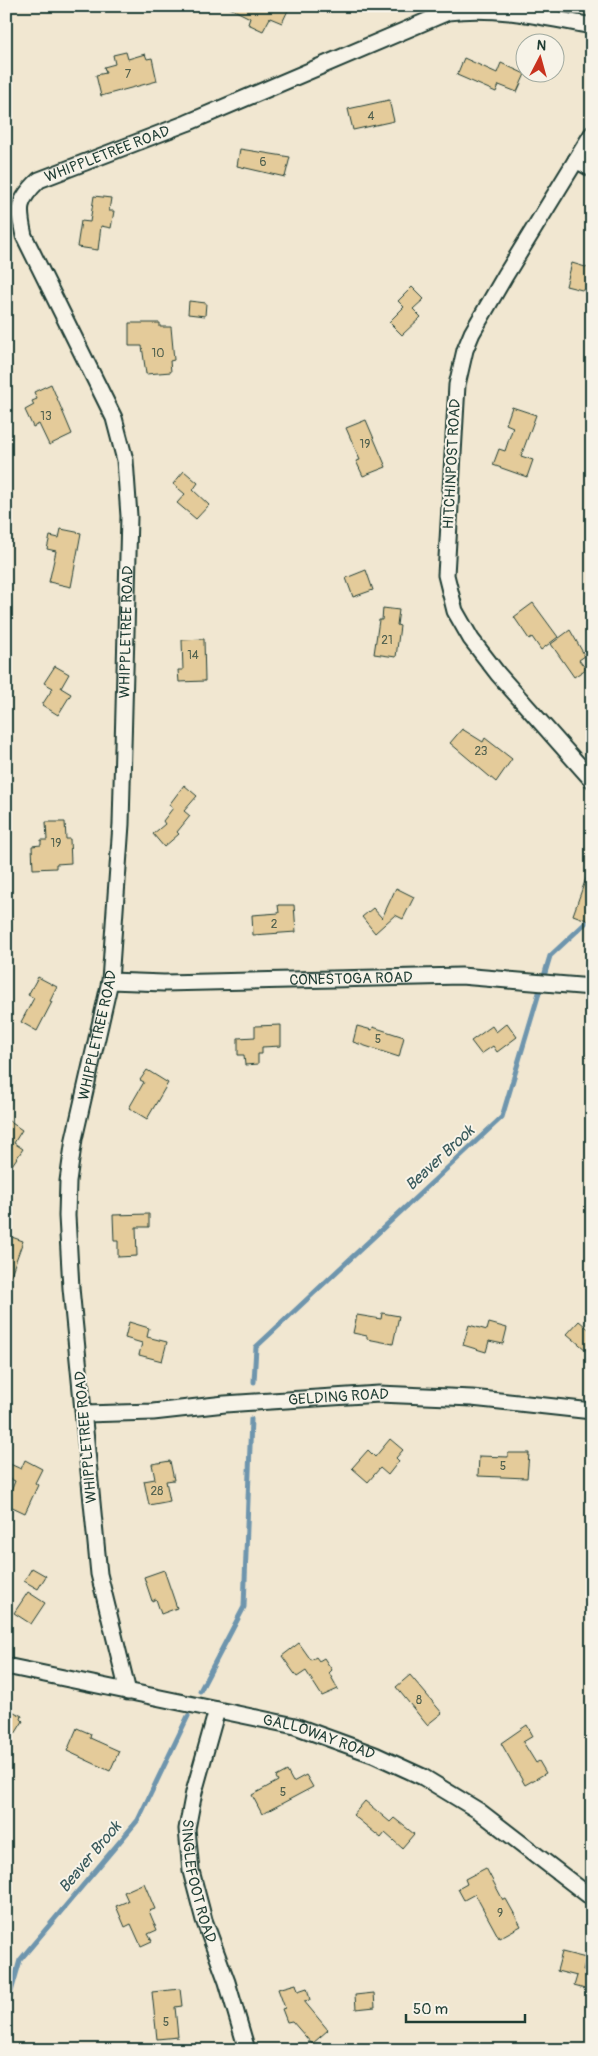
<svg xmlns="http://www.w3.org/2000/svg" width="598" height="2056" viewBox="0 0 598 2056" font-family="Pangolin,sans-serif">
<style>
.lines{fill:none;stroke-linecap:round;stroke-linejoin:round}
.stream{stroke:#6e95ad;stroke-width:5}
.building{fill:#e4cb9a;stroke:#1f3d34}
.minor-casing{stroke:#1f3d34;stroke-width:19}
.minor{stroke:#f7f3e8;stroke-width:15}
.labels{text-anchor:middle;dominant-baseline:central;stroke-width:4;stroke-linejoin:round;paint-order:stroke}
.number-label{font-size:12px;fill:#50604e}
.street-label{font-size:15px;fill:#1f3d34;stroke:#f7f3e8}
.water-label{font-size:16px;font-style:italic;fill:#395a5c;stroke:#f7f3e8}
</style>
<rect width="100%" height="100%" fill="#f1e7d1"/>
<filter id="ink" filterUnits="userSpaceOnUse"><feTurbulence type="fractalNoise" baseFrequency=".02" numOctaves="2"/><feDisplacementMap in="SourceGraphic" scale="10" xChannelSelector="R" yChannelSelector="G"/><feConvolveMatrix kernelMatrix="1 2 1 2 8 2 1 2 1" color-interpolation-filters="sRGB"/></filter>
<g filter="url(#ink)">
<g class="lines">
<g class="stream">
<path d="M254,1382l2,-35 246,-230 48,-161 42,-39"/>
<path d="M200,1691l44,-84 7,-188"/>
<path d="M6,2009l14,-49 118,-140 50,-104"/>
</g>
</g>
<g class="building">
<path d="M226,6h64l-8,17 -12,-5 -7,13 -15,-7 2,-6z"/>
<path d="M126,52l2,7 17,-5 2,5 5,-1 5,23 -56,15 -5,-21 10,-2 -2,-6 11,-3 -2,-9z"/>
<path d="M464,58l33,15 4,-10 24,11 -8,18 -18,-7 -3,7 -39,-17z"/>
<path d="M389,100l5,21 -41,9 -5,-21z"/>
<path d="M240,149l50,8 -5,20 -48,-11z"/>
<path d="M94,196l17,2 -2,13h5l-3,17 -10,-2 -3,24 -21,-3 4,-26 9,1z"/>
<path d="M572,263l20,6 -6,22 -20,-5z"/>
<path d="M412,287l12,12 -11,10 8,8 -19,18 -13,-13 15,-15 -6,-6z"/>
<path d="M189,301l17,2 -1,13 -17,-2z"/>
<path d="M129,323h31v4h11l3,33 -4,1 1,11 -25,2 -4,-28h-13z"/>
<path d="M51,384l21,50 -23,11 -10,-21 -6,3 -8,-17 9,-5 -2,-4 5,-2 -3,-7z"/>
<path d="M512,407l24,8 -15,41 12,4 -6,17 -34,-12 6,-16 6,2 8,-24 -7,-3z"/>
<path d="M366,420l20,47 -23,9 -7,-15 4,-1 -14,-32z"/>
<path d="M184,471l14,12 -5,7 16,15 -13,14 -19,-16 8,-9 -12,-10z"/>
<path d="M61,529l20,4 -10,54 -22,-5 7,-31 -9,-2 3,-13 9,2z"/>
<path d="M366,570l7,20 -20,7 -7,-19z"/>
<path d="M533,603l25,34 -17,13 -9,-13 -3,2 -15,-22z"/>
<path d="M383,608l16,2 -2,15 3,1 -4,31 -22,-3 5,-34h3z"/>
<path d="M570,630l15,26 -6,4 7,9 -12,8 -23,-33z"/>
<path d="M204,639l1,42 -26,1 -1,-12h5l-1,-30z"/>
<path d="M55,666l14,8 -8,14 10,6 -13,21 -16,-10 11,-17 -9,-5z"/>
<path d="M462,729l21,13 2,-4 27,21 -16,23 -46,-39z"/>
<path d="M184,785l13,11 -13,15 6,5 -13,16 2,2 -15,13 -11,-13 12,-10 -2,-3 10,-13 -4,-3z"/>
<path d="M46,822h19l1,17h4l1,24 -15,1v4l-23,1 -1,-23 9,-1v-5h6z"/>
<path d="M590,867h2v55l-19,-7z"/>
<path d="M396,888l18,9 -11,22 -8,-4 -20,18 -13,-16 11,-9 9,10z"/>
<path d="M278,905h16l2,27 -43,3 -1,-20 27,-2z"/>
<path d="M38,977l19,10 -7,14 2,1 -15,29 -16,-9 13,-24 -6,-3z"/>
<path d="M507,1023l10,14 -20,15 -4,-6 -12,8 -10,-13 21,-15 4,6z"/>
<path d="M281,1025v21l-19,1v7h-4v10l-13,1 -1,-10h-6v-17l17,-1v-11z"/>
<path d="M357,1026l15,4 1,-3 31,10 -5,20 -46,-15z"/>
<path d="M147,1070l21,13 -21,36 -18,-11 15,-26 -4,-2z"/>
<path d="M6,1119l16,11 -8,13 9,6 -17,25z"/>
<path d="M149,1214v13h-13l1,29 -19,1v-16h-4l-1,-26z"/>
<path d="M6,1235l17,6 -15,42h-2z"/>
<path d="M382,1313l17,3 -6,28 -26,-5v-3l-14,-3 4,-18 24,4z"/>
<path d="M579,1321l13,11v23l-25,-21z"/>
<path d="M129,1322l20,6 -2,9 20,5 -5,19 -23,-6 3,-12 -17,-5z"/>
<path d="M489,1323l18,5 -4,16 -14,-3 -3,11 -23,-7 6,-20 18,5z"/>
<path d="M390,1439l13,11 -7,8 3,3 -11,14 -8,-7 -12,14 -16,-14 16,-18 7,7z"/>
<path d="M508,1453h21l-2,25 -49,-2 1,-20 29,1z"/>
<path d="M25,1460l17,9 -7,14 3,2 -13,28 -19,-9 9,-23 -9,-4v-4l4,-9 11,5z"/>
<path d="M170,1461l4,19 -8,1 4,20 -21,4 -5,-24 11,-2 -3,-15z"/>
<path d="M32,1568l14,8 -8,13 -14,-8z"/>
<path d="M164,1570l13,38 -16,6 -5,-15 -4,2 -8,-24z"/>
<path d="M28,1592l17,11 -14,21 -17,-11z"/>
<path d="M299,1643l12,17 5,-3 3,4 5,-3 8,12 -3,3 9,16 -16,7 -16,-25 -9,6 -15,-21z"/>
<path d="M410,1675l32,38 -15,12 -31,-38z"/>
<path d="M6,1708l16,8 -1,3 2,2 -8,13 -9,-5z"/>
<path d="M527,1725l6,11 -10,6 13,21 3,-2 7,12 -21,12 -24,-42z"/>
<path d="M77,1728l14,6 -1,4 29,13 -9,20 -43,-20z"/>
<path d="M287,1771l6,11 13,-7 7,12 -51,27 -10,-19 26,-14 -2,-4z"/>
<path d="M365,1801l25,21 4,-4 20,16 -12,14 -17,-15 -4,5 -28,-23z"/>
<path d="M486,1868l17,32 3,-1 15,27 -22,12 -24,-44 -11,6 -6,-11 9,-5 -2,-5z"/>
<path d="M144,1883l11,26 -6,2 8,19 -9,4 4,7 -11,5 -10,-22 -6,3 -9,-21 12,-5 -4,-9z"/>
<path d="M562,1952l24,6 -3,12 9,2v19l-18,-5 3,-10 -20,-5z"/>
<path d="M296,1984l2,7 9,-3 3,12 -6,1 24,29 -16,14 -20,-23 -5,1 -5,-13 3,-1 -7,-19z"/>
<path d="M180,1989l2,17 -7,1 3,30 -21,2 -5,-47z"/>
<path d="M374,1993l1,14 -19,2 -1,-14z"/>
</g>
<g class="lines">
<g class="minor-casing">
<g id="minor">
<path d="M592,134l-87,142 -33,57 -7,17 -8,35 -11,190 9,36 16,28 27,35 94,106"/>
<path d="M576,160l16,9"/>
<path id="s1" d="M110,981l54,2 297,-7 131,11"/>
<path id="s2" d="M85,1414l68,-2 72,-8 154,-10 93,4 120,13"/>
<path id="s3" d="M6,1666l289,60 80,29 48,22 56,34 113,87"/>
<path id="s4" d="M128,1692l-29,-118 -28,-286 -4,-72 1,-35 6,-42 36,-158 11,-157 8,-308 -4,-56 -11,-42 -90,-182c-6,-28 -7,-35 15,-56l148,-57 261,-111c49,-6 96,5 144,14"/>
<path id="s5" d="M217,1710l-23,82 -7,37 4,42 13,49 23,62 20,68"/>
</g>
</g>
<use href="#minor" class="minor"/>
</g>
</g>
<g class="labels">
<g class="number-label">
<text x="128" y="74">7</text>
<text x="371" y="116">4</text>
<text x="263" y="162">6</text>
<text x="158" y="353">10</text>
<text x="46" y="416">13</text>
<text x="365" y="444">19</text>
<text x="387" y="640">21</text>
<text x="193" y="655">14</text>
<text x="481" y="751">23</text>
<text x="56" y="843">19</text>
<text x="274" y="924">2</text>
<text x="378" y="1039">5</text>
<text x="503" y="1466">5</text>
<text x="157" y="1491">28</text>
<text x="419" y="1700">8</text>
<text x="283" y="1792">5</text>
<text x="500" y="1913">9</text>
<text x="166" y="2022">5</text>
</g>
<g class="street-label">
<text stroke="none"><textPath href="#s4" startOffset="1624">WHIPPLETREE ROAD</textPath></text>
<text transform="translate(452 464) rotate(-87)">HITCHINPOST ROAD</text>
<text stroke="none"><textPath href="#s4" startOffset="1070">WHIPPLETREE ROAD</textPath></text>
<text stroke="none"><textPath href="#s1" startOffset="241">CONESTOGA ROAD</textPath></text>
<text stroke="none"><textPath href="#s4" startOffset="665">WHIPPLETREE ROAD</textPath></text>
<text stroke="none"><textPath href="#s2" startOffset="254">GELDING ROAD</textPath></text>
<text transform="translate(86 1437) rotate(-95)">WHIPPLETREE ROAD</text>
<text stroke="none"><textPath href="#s3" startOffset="321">GALLOWAY ROAD</textPath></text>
<text stroke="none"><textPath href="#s5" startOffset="176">SINGLEFOOT ROAD</textPath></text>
</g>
<g class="water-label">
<text transform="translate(440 1158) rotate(-43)">Beaver Brook</text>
<text transform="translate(90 1857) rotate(-50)">Beaver Brook</text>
</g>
</g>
<rect width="598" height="2056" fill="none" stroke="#f7f3e8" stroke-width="25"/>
<rect x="12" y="12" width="573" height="2031" fill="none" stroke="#1f3d34" stroke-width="2" filter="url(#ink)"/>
<g transform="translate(540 58) rotate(6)"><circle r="24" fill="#f7f3e8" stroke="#a1aaa0"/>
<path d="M0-4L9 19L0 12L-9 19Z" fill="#c8321e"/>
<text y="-8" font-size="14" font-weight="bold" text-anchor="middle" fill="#1f3d34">N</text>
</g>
<path d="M406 2014v8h119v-8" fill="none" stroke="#1f3d34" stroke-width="2.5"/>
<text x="413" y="2014" font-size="15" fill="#1f3d34" stroke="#f7f3e8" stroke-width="4" paint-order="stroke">50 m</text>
</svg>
